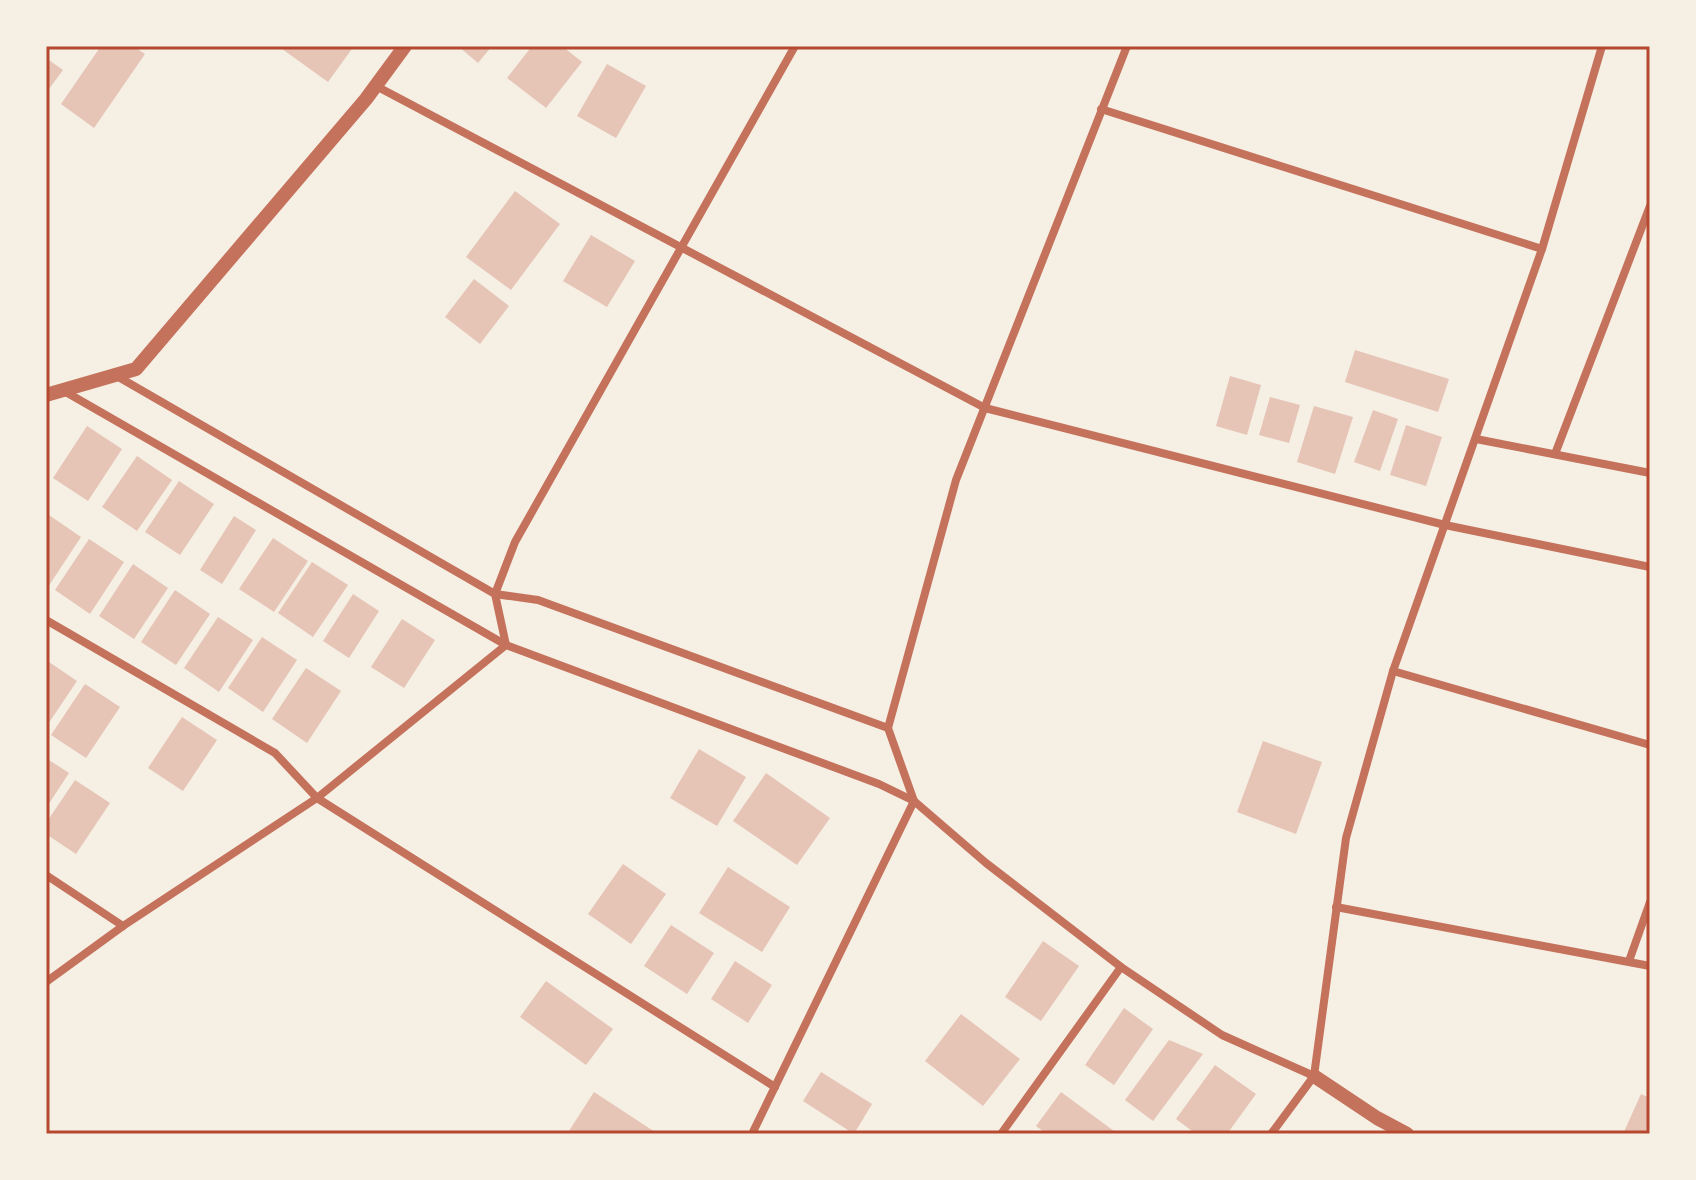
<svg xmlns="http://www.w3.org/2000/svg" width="1696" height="1180" viewBox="0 0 1696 1180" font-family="'Archivo Narrow',sans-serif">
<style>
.building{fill:#e6c5b7}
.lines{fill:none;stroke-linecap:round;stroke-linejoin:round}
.minor{stroke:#c5725c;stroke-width:8}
.tertiary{stroke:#c5725c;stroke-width:14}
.neatline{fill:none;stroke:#b5482f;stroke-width:3}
</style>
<rect width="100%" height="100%" fill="#f6efe4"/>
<g class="building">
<path d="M101,46h32l12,8 -51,74 -33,-24z"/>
<path d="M278,46h76l-26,36z"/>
<path d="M458,46h34l-14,17z"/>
<path d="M532,46h30l20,16 -36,46 -39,-30z"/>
<path d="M46,58l17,12 -17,23z"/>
<path d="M607,64l39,22 -30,52 -39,-22z"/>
<path d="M515,191l45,33 -49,66 -45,-33z"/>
<path d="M591,235l44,26 -28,46 -44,-26z"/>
<path d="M474,279l35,27 -29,38 -35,-27z"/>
<path d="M1355,350l94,29 -11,33 -93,-30z"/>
<path d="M1230,376l31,9 -14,50 -31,-9z"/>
<path d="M1270,397l30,8 -11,38 -30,-8z"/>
<path d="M1314,406l39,11 -18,57 -38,-12z"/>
<path d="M1373,410l25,9 -18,52 -26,-9z"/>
<path d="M1406,425l36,12 -16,49 -36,-11z"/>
<path d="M87,426l35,23 -34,52 -35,-23z"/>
<path d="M137,456l35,24 -35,51 -35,-24z"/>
<path d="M179,481l35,23 -34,51 -35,-23z"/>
<path d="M46,513l35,24 -35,53z"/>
<path d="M234,516l22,14 -34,54 -22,-14z"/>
<path d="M273,538l35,23 -34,51 -35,-23z"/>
<path d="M89,539l35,23 -34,52 -35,-24z"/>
<path d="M312,562l36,23 -35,52 -35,-24z"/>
<path d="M133,564l35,24 -34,51 -35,-23z"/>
<path d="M175,590l35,24 -34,51 -35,-23z"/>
<path d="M353,594l26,17 -30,47 -26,-17z"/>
<path d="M218,617l35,23 -34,52 -35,-24z"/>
<path d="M402,619l33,21 -31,48 -33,-21z"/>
<path d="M262,637l35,23 -34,52 -35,-24z"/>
<path d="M46,660l31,21 -31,46z"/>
<path d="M306,668l35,23 -34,52 -35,-24z"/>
<path d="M85,684l35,23 -34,51 -35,-23z"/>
<path d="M182,717l35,23 -34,51 -35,-23z"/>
<path d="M1263,741l59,21 -26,72 -59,-22z"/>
<path d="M699,749l47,28 -29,49 -47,-28z"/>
<path d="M46,758l23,15 -23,35z"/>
<path d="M766,773l64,45 -33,47 -64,-44z"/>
<path d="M75,780l35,23 -34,51 -30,-20v-11z"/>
<path d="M623,864l43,30 -35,50 -43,-30z"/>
<path d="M728,867l62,40 -28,45 -63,-39z"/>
<path d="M671,925l43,28 -27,41 -43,-28z"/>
<path d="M1043,941l36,25 -38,55 -36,-24z"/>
<path d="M735,961l37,24 -24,38 -37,-24z"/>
<path d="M546,981l67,48 -27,36 -66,-48z"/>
<path d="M1124,1008l29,21 -39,56 -29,-20z"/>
<path d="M961,1014l59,45 -37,47 -58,-45z"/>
<path d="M1169,1040l34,14 -50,67 -28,-21z"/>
<path d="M1215,1065l41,29 -29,40h-31l-20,-15z"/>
<path d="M821,1072l51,32 -18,30 -51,-33z"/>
<path d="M594,1092l64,42h-91z"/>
<path d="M1061,1092l57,42h-71l-11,-8z"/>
<path d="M1641,1094l9,4v36h-27z"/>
</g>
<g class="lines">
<g class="minor">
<path d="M376,86l609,322 460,117 205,42"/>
<path d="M1101,109l441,140"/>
<path d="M115,375l380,219 43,6 350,128"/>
<path d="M64,391l442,254 373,139 35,17 72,62 135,104 101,68 92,41"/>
<path d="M1476,439l174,34"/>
<path d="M1555,454l95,-248"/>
<path d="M46,620l229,133 42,45 458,289"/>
<path d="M1393,671l257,74"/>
<path d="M914,801l-26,-73 68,-248 171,-434"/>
<path d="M46,875l77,51"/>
<path d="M1336,907l314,59"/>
<path d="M1629,961l21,-59"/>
<path d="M46,982l77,-56 194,-128 189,-153 -11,-51 20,-52 280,-496"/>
<path d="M752,1134l162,-333"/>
<path d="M1001,1134l120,-167"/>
<path d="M1271,1134l43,-58 32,-238 47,-167 149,-422 60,-203"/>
</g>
<g class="tertiary">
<path d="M46,395l90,-26 230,-270 39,-53"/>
<path d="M1314,1076l63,42 30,16"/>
</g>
</g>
<rect width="1696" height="1180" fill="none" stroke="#f6efe4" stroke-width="96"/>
<rect x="48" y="48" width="1600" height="1084" class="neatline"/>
</svg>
